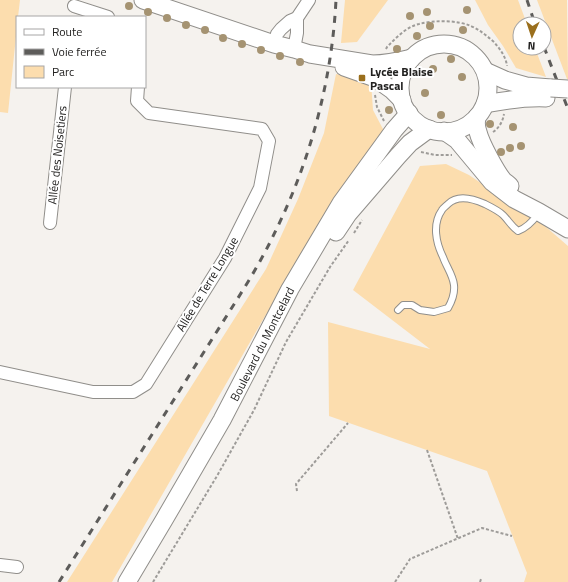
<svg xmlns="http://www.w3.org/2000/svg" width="568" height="582" viewBox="0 0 568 582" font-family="'Titillium Web',sans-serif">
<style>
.green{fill:#fcddae}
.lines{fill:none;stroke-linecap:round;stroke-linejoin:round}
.lane-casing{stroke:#908e8a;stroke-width:8}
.street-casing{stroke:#908e8a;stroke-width:14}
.secondary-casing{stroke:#908e8a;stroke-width:19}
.path{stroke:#9e9c99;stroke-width:2;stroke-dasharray:3 2;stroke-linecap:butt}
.lane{stroke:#fff;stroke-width:6}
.street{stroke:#fff;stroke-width:12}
.secondary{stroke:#fff;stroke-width:17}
.rail{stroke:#5d5c5a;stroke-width:3;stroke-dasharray:7 7;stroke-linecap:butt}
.secondary-bridge-casing{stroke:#908e8a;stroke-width:19;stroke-linecap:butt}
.secondary-bridge{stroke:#fff;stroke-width:17}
.tree{fill:#a59372}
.poi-dot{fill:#9a6f1d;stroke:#fff;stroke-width:1.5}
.labels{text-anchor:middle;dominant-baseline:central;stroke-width:4;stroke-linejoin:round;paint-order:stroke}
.poi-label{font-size:12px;font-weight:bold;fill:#222120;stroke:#fff;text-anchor:start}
.street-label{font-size:12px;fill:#222120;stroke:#fff}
</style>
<rect width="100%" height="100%" fill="#f5f2ee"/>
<g class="green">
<path d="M0,0h20l-2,17h-1v10l-9,86 -8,-1z"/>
<path d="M345,0h43l-31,42 -16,1z"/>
<path d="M475,0h43l9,24h-7v24h15l11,29 -30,-9 -13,-22 -15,-21z"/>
<path d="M537,0h30l1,79h-1z"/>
<path d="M336,74l35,8 2,28 11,21 -63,91 -60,101 -149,259h-45l199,-313 32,-70 26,-66z"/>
<path d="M446,164l23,11 77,52 22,19v336h-44l3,-9 -40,-102 -158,-55 -1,-94 102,27 -77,-59 67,-124z"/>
</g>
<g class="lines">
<g class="lane-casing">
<path id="lane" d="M398,310l5,-5h9l8,5 14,2 14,-4c4,-7 7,-14 6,-23 -1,-10 -8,-19 -11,-28 -7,-14 -11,-33 -1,-47 1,-2 4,-4 6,-6 10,-10 26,-5 37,0 6,3 14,7 18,11 6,6 8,11 15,16 8,-3 15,-10 20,-17"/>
</g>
<g class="street-casing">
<g id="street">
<path d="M74,6l34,11"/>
<path d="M274,44l3,-10 4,-5 9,-8 7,-3 12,-18"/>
<path d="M294,49l3,-16v-15"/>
<path d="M50,223l15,-136"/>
<path d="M0,372l93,20h40l13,-8 79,-126 35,-70 9,-47 -7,-12 -113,-16 -12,-12 1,-14"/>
<path d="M0,565l17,2"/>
</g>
</g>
<g class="secondary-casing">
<g id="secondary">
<path d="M143,0l131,44 20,5 16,5 62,10c14,0 28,-3 40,-6"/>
<circle cx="444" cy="88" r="44"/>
<path d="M344,67l31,11 17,12 10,10"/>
<path d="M485,71l20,9 21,6 25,2"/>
<path d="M485,104c21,-4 40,-7 61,-6"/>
<path d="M477,117c-1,5 -1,10 1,15 3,12 18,39 25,48 2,2 5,4 7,6"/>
<path d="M444,131l13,9 35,42 22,17 25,13 29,17"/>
<path d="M336,232l12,-18 50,-58 12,-13 19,-14"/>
<path d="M127,582l37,-62 58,-100 68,-131 51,-86 53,-73 15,-17"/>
</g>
</g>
<g class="path">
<path d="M386,49l1,-2c9,-9 19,-20 32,-23 15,-4 38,-4 52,2 9,4 16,10 23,16 6,7 12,15 13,24"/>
<path d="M375,95l2,12 7,14"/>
<path d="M493,132c6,-4 10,-11 11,-18"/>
<path d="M421,152l14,3h17"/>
<path d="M354,233l8,-13"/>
<path d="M427,450l31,89"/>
<path d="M297,491l-1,-7 52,-61"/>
<path d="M153,582l64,-106 37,-66 32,-68 44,-75 19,-27"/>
<path d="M395,582l15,-23 72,-31 30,8"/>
<path d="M480,582l1,-3"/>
</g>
<use href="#lane" class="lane"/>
<use href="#street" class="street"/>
<use href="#secondary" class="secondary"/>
<g class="rail">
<path d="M527,0l8,24"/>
<path d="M544,47l24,62"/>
<path d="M59,582l172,-273c16,-25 32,-51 45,-79 35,-71 56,-151 60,-230"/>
</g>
<g class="secondary-bridge-casing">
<path id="secondary-bridge" d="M551,88l17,1"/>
</g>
<use href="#secondary-bridge" class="secondary-bridge"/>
</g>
<g class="tree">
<circle cx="129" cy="6" r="4"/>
<circle cx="467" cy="10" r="4"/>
<circle cx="148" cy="12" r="4"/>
<circle cx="427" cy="12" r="4"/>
<circle cx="410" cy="16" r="4"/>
<circle cx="167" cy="18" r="4"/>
<circle cx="186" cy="25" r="4"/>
<circle cx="430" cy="26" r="4"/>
<circle cx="205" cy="30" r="4"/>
<circle cx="463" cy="30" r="4"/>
<circle cx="417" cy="36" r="4"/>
<circle cx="223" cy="38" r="4"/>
<circle cx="242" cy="44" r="4"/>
<circle cx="397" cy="49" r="4"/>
<circle cx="261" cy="50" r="4"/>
<circle cx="280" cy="56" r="4"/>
<circle cx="451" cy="59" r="4"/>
<circle cx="300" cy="62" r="4"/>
<circle cx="433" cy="69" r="4"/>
<circle cx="462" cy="77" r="4"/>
<circle cx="425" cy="93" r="4"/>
<circle cx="389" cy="110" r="4"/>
<circle cx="441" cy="115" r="4"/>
<circle cx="490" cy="124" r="4"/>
<circle cx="513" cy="127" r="4"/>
<circle cx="521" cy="146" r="4"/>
<circle cx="510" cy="148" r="4"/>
<circle cx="501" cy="152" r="4"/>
</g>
<rect class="poi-dot" x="358" y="74" width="8" height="8" rx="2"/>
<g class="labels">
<g class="poi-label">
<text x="370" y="71">Lycée Blaise<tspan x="370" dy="14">Pascal</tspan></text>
</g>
<g class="street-label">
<text transform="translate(57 155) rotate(-84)">Allée des Noisetiers</text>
<text transform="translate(207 284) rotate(-59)">Allée de Terre Longue</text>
<text transform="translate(262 344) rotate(-63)">Boulevard du Montcelard</text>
</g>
</g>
<rect x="16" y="16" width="130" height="72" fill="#ffffff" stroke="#a7a6a6"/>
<rect x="24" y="29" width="20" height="6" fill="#ffffff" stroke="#a7a6a6"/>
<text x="52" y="36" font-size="12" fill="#222120">Route</text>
<rect x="24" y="49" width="20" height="6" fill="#5d5c5a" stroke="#a7a6a6"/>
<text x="52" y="56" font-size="12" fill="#222120">Voie ferrée</text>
<rect x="24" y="66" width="20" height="12" fill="#fcddae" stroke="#a7a6a6"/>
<text x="52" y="76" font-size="12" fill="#222120">Parc</text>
<g transform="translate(532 36) rotate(183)"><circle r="19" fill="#ffffff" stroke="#a7a6a6"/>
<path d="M0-3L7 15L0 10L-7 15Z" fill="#9a6f1d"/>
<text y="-6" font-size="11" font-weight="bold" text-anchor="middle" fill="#222120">N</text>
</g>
</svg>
